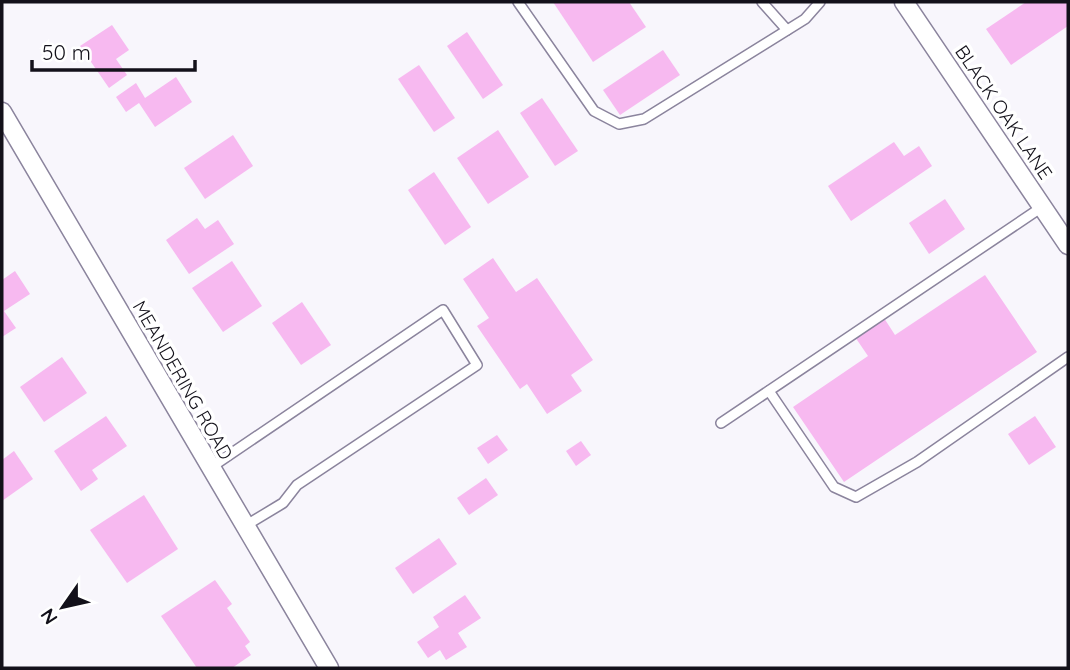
<svg xmlns="http://www.w3.org/2000/svg" width="1070" height="670" viewBox="0 0 1070 670" font-family="Quicksand,sans-serif">
<style>
.building{fill:#f7b9f0}
.lines{fill:none;stroke-linecap:round;stroke-linejoin:round}
.lane-casing{stroke:#8b849d;stroke-width:12}
.street-casing{stroke:#8b849d;stroke-width:21}
.lane{stroke:#fff;stroke-width:9}
.street{stroke:#fff;stroke-width:18}
.labels{text-anchor:middle;dominant-baseline:central;stroke-width:7;stroke-linejoin:round;paint-order:stroke}
.street-label{font-size:19px;fill:#13111a;stroke:#fff}
</style>
<rect width="100%" height="100%" fill="#f8f6fc"/>
<g class="building">
<path d="M553,2h76l17,25 -53,35z"/>
<path d="M1026,2h42v24l-57,39 -25,-36z"/>
<path d="M112,25l17,25 -13,9 11,16 -18,13 -29,-42z"/>
<path d="M467,32l36,53 -20,14 -36,-53z"/>
<path d="M663,50l17,25 -60,40 -17,-25z"/>
<path d="M419,65l36,53 -21,14 -36,-53z"/>
<path d="M176,77l16,25 -37,25 -16,-24 -13,9 -10,-15 20,-14 9,15z"/>
<path d="M542,98l36,53 -23,15 -35,-53z"/>
<path d="M498,130l31,47 -41,27 -31,-46z"/>
<path d="M233,135l20,31 -48,33 -21,-31z"/>
<path d="M894,142l10,14 15,-10 13,20 -81,55 -23,-35z"/>
<path d="M434,172l37,55 -26,18 -37,-55z"/>
<path d="M945,199l20,30 -36,25 -20,-31z"/>
<path d="M197,218l8,11 13,-9 16,24 -45,30 -23,-34z"/>
<path d="M493,258l23,34 21,-14 56,82 -22,15 11,16 -35,23 -20,-30 -7,5 -43,-63 12,-8 -26,-39z"/>
<path d="M232,261l30,45 -39,26 -31,-44z"/>
<path d="M15,271l15,23 -26,17 12,17 -14,9v-57z"/>
<path d="M985,275l52,77 -193,130 -51,-75 75,-51 -13,-19 29,-19 11,17z"/>
<path d="M302,302l29,43 -30,20 -29,-42z"/>
<path d="M62,357l25,36 -43,29 -24,-35z"/>
<path d="M106,416l21,30 -35,24 6,9 -17,12 -27,-40z"/>
<path d="M1035,416l21,31 -27,18 -21,-31z"/>
<path d="M497,435l11,15 -20,14 -11,-16z"/>
<path d="M581,441l10,14 -15,11 -10,-15z"/>
<path d="M14,451l19,28 -31,22v-41z"/>
<path d="M486,478l12,17 -29,20 -12,-17z"/>
<path d="M144,495l34,54 -51,34 -37,-53z"/>
<path d="M439,538l18,26 -44,30 -18,-26z"/>
<path d="M215,580l17,24 -5,4 23,34 -5,4 6,9 -19,13h-35l-36,-52z"/>
<path d="M465,595l16,23 -23,15 9,14 -21,13 -6,-10 -12,8 -11,-16 22,-15 -6,-10z"/>
</g>
<g class="lines">
<g class="lane-casing">
<g id="lane">
<path d="M518,2l76,109 25,13 25,-5 161,-100 15,-17"/>
<path d="M762,2l25,28"/>
<path d="M769,391l65,96 22,10 61,-35 151,-105"/>
<path d="M721,423l321,-216"/>
<path d="M210,468l233,-158 34,55 -180,120 -14,18 -38,23"/>
</g>
</g>
<g class="street-casing">
<g id="street">
<path d="M904,2l164,243"/>
<path d="M2,112l327,556"/>
</g>
</g>
<use href="#lane" class="lane"/>
<use href="#street" class="street"/>
</g>
<g class="labels">
<g class="street-label">
<text transform="translate(1004 112) rotate(56)">BLACK OAK LANE</text>
<text transform="translate(183 380) rotate(60)">MEANDERING ROAD</text>
</g>
</g>
<rect width="1070" height="670" fill="none" stroke="#13111a" stroke-width="7"/>
<g transform="translate(63 607) rotate(236)" stroke="#ffffff" stroke-width="5" paint-order="stroke">
<path d="M0-5L12 26L0 18L-12 26Z" fill="#13111a"/>
<text y="-10" font-size="19" font-weight="bold" text-anchor="middle" fill="#13111a">N</text>
</g>
<path d="M32 60v10h163v-10" fill="none" stroke="#13111a" stroke-width="3.5"/>
<text x="42" y="60" font-size="21" fill="#13111a" stroke="#ffffff" stroke-width="5" paint-order="stroke">50 m</text>
</svg>
